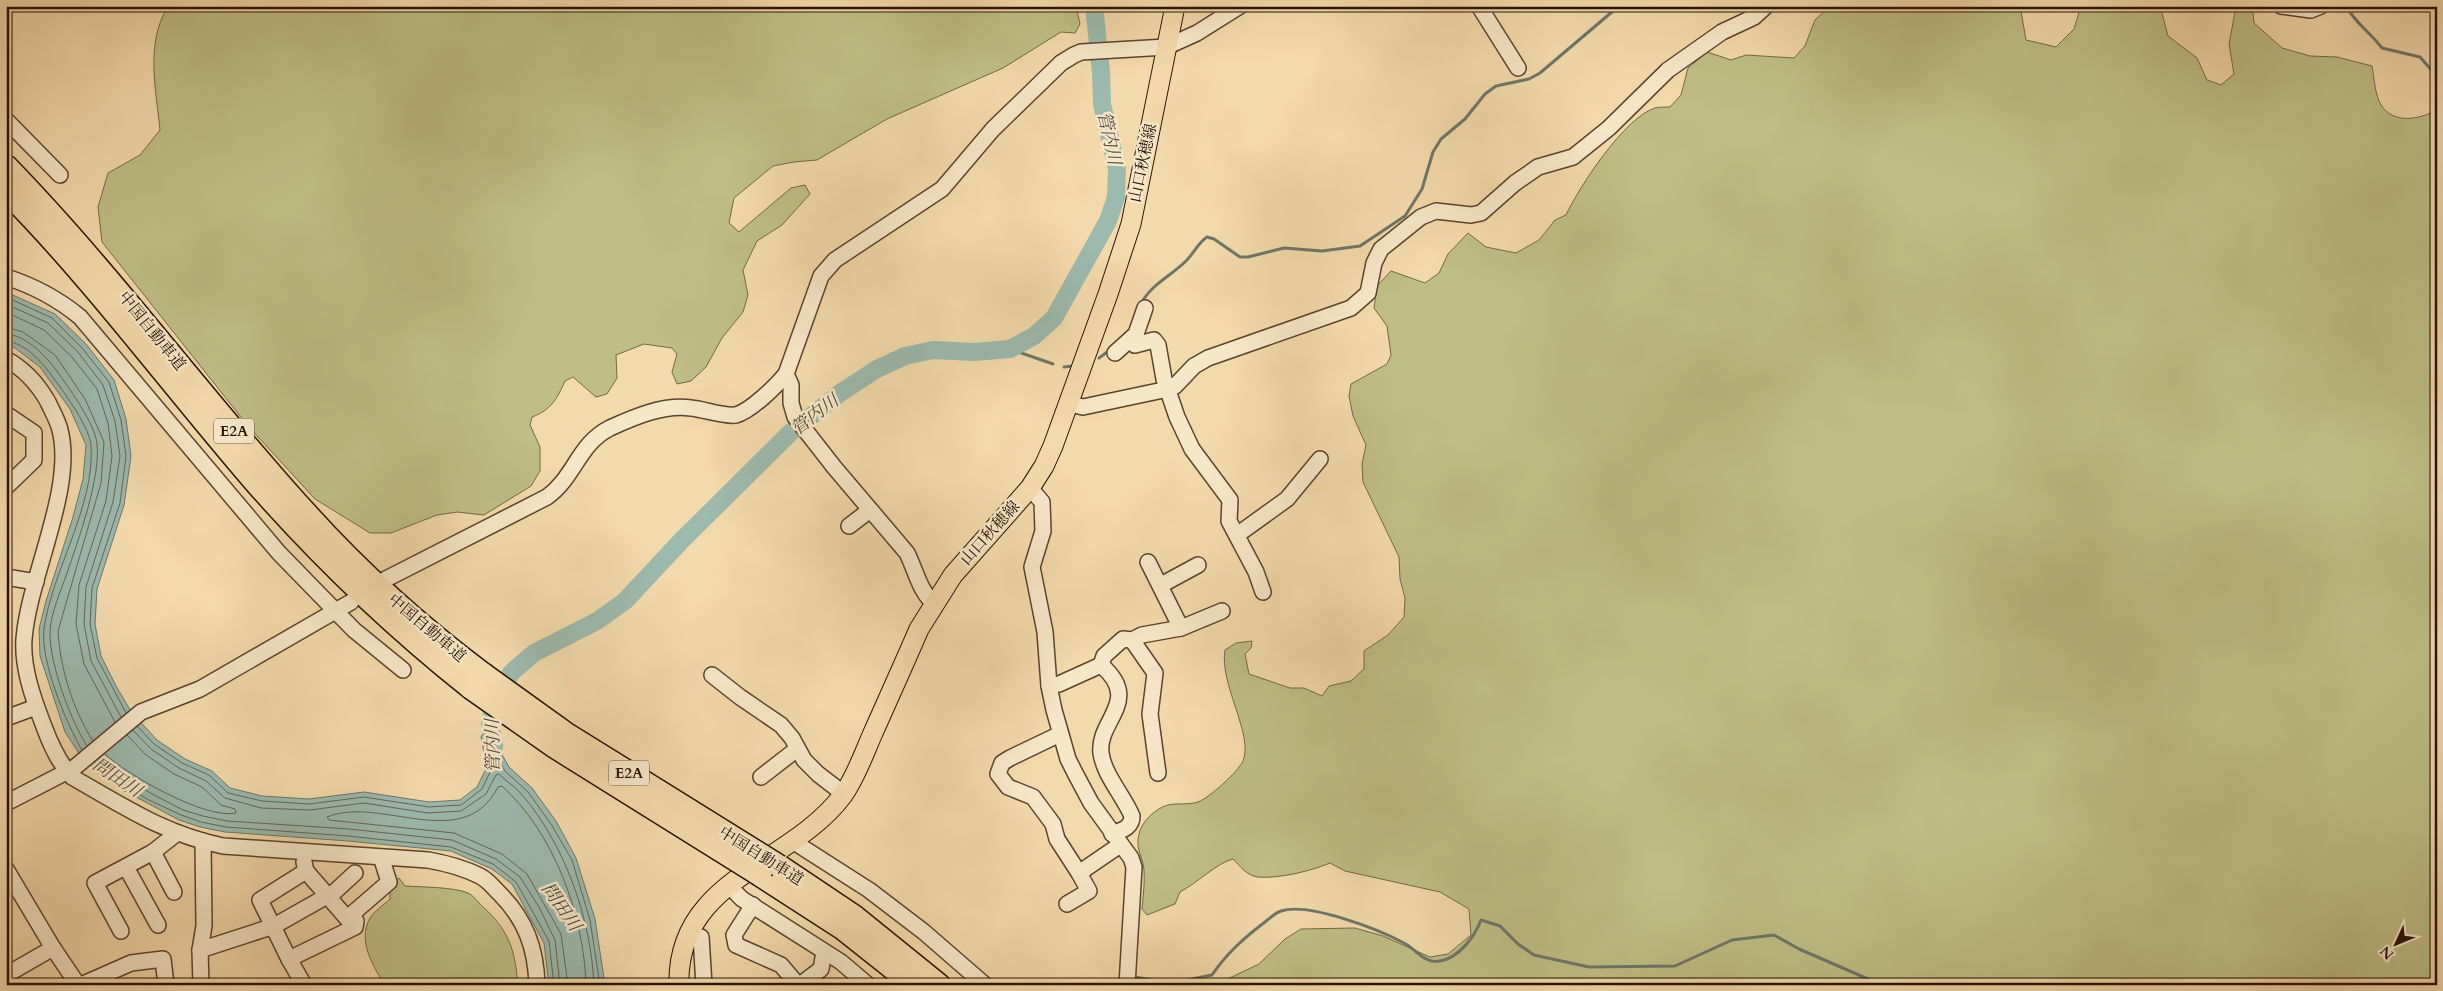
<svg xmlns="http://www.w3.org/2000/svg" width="2443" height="991" viewBox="0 0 2443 991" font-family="Cardo,'Noto Serif JP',serif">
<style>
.green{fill:#bfbe86;stroke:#746845}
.water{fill:#9cbaae;stroke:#6e766a}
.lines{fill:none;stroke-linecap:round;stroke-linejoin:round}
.shore{stroke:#626659;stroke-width:1}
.stream{stroke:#6e766a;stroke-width:3}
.river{stroke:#9cbaae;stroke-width:18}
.minor-casing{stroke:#5b432e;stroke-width:18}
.major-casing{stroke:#281104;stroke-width:21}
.highway-casing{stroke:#281104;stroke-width:25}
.minor{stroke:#f7e7c9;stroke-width:15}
.major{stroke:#f3daac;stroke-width:19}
.highway{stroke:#f3daac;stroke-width:22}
.highway-bridge-casing{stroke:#281104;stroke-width:25;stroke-linecap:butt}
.highway-bridge{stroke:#f3daac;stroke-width:22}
.labels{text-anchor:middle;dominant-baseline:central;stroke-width:5;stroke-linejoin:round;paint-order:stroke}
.shield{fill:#f7e7c9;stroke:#66513f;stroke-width:1}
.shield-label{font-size:15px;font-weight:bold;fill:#281104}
.street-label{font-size:16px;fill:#281104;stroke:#f7e7c9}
.water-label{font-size:18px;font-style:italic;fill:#514c40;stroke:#f7e7c9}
</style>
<rect width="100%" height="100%" fill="#f3daac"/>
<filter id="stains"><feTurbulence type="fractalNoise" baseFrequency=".004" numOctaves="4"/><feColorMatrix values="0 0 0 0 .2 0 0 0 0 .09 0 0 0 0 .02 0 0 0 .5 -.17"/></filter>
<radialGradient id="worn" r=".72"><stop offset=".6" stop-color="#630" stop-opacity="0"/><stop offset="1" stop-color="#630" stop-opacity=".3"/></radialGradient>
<g class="green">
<path d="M168,6h908l4,18 -5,9 -14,-1 -58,36 -116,51 -70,41 -23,2 -21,4 -39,32 -5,25 10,9 52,-44 14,-3 5,9 -28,31 -25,16 -14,29 5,25 -5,17 -21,26 -16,29 -15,14 -14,3 -5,-12 5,-18 -5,-6 -28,-4 -28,11 1,23 -10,16 -11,3 -23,-20 -8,4c-8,18 -14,29 -33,36l-2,8 10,22v24l-9,15 -47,29 -27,-3 -20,3 -46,18h-21l-55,-34 -67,-73 -146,-184 -4,-35 10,-34 32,-18 20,-25c-4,-42 -15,-86 8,-124z"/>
<path d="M1830,6h190l6,34 30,7 18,-18 7,-23h79l8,30 29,22 10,22 14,5 13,-11 -5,-30 7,-37 17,6 1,10 28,25 28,8 27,1 35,9c2,11 3,29 9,39 13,20 39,14 56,5v875h-1222l44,-21 26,-25 16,-10 54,-1 28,8 47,21 18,-3 23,-19 -2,-26 -29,-17 -95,-21 -15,-8c-19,8 -52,16 -72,14 -11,-1 -18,-11 -25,-18 -16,4 -36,24 -53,33l-5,12 -28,11 -5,-6c1,-13 3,-26 2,-39 -1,-14 -9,-19 -5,-36 2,-12 17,-26 29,-29 9,-2 20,0 30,-3 11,-4 40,-30 45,-41 11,-26 -24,-77 -18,-111l11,-7 16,-2 -1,7 -6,6 4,20 41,14h14l18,8 7,-10 22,-5 13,-12v-18l24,-16 16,-18 1,-19 -5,-19 -1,-22 -36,-75 -1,-18 4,-19 -13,-29 -4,-20 2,-12 36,-20 4,-9 -4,-29 -13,-18 3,-22 14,-15 34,12 14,-10 9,-19 20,-21 18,14 30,6 23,-13 16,-20 11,-5c13,-28 59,-98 89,-107 4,-1 11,-1 15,-1l11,-12 7,-27 19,-16 24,8 15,-5 48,3 11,-12 10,-26z"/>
<path d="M399,878l6,8c16,1 49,1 63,7 5,2 10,9 14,13 27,24 33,44 36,79h-133c-12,-19 -28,-44 -15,-67 4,-7 14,-13 20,-19v-12z"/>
</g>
<path class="water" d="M6,292l49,22 31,30 28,36 12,39 5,37 -7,49 -27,84 -2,35 6,32 15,30 16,27 25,27 28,19 27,12 18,17 32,8 47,3 55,-7 65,10 31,-2 17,-13 10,-20 -6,-30 9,-14 7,23 12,21 23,21 24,33 20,37 19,61 10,66h-56l-5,-42 -32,-59 -20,-15 -41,-18 -103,-10 -123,-9 -25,-5 -21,-7 -58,-31 -23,-16 -18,-18 -15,-23 -25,-76 -1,-27 7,-28 27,-84 10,-38 3,-34 -16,-36 -30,-42 -25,-19 -9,-3z"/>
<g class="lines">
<g class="shore">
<path d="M6,297l46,21 30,30 27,34 12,38 5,36 -6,47 -28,85 -2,36 7,34 29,55"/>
<path d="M6,304l42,19 30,29 25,33 12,36 5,35 -7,46 -27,85 -2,37 7,37 30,56"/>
<path d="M6,312l38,18 28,27 25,32 11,34 4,33 -6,45 -27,84 -3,39 8,40 31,58"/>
<path d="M6,327l17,5 32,23 30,44 19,43 -3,41 -43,148c2,37 15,79 35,110"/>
<path d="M6,334c21,1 42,24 53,40 12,17 36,50 38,70 4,33 -19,97 -30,129 -6,18 -16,39 -17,58 -1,32 20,88 37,115"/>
<path d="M6,341c20,2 38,23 49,39 11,15 35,48 36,66 4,60 -39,125 -47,183 -4,31 22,94 38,121"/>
<path d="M137,726l17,18 28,19 27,12 19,18 34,8 47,3 55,-7 65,10 32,-2 21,-16 10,-21 -2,-16 3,-2 12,21 23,21 23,32 21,36 18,60 10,65"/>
<path d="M133,730l18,19 28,19 27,13 19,17 36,10 49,2 54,-7 64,10 33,-2 25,-17 10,-19 3,-1c8,8 18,14 25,23 42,51 67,122 70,188"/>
<path d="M105,754c22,21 101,66 131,59l-1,-4 -14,-4 -19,-18 -28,-13 -28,-19 -19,-20"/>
<path d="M99,758l28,21 25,15 31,16 20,6 24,5 122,8 103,11 44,19 24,18 19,30 16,33 5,45"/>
<path d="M94,762l29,23 26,15 32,15 20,7 25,5 122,9 103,11 42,17 23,18 33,59 5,44"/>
<path d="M568,985l-7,-51 -34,-60 -25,-20 -48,-21 -125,-13 -2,-3c54,-22 136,38 171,-30l4,-1c52,47 82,129 84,199"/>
</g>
<g class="stream">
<path d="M2346,6c9,17 25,27 36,42l38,9 14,16h3"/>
<path d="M1141,304c10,-20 30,-28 45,-43 8,-8 12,-18 21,-24l7,2 26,18h8l36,-9 38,3 38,-5 45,-30 17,-27 11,-37 8,-13 24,-20 20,-25 11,-8 33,-7 11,-6 79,-67"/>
<path d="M1010,349l43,15"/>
<path d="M1099,358l11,-8"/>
<path d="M1064,367l9,-1"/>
<path d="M1132,979l2,-2 38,6 40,-8c15,-22 32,-37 53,-53 5,-4 10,-9 16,-11 27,-9 97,18 123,32 12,6 20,21 36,18 19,-3 35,-25 41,-41l19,6 18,18 16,11 55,12 86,-1 57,-26 42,-5 25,14 83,36"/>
<path d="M989,981l9,4"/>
</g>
<path class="river" d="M494,746l-4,-23 5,-25 17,-26 22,-19 63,-32 28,-20 56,-60 109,-108 50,-40 37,-24 28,-13 28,-6 41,2 36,-3 24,-13 20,-18 54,-97 8,-24 1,-28 -15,-65 -1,-32 -7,-66"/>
<g class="minor-casing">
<g id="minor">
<path d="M1479,6l39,62"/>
<path d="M2281,6l30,4 10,-4"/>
<path d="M6,120l54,55"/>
<path d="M6,277c28,9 51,21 74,40l199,236 75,77 49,40"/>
<path d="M1132,340l3,5 19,-5 4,5 6,34 13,38 15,32 38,51 -1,21 27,51 7,20"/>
<path d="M1115,353l21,-19 9,-26"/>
<path d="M6,359c18,10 32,25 42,43 4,9 10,19 12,28 15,59 -31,146 -36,209 -2,28 9,59 19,85 7,19 15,38 29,53 51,29 92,57 151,69l205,14c17,3 36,8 52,16 8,4 14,12 20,18 26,26 36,55 37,91"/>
<path d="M786,374l5,11v18l4,14 39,50 73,86c9,18 12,37 27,51"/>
<path d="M1070,404l13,3 85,-18 7,-3 19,-20 14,-8 143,-50 17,-15 6,-30 7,-14 40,-32 15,-6 35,4 10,-2 34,-30 23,-16 35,-10 36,-29 59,-58 54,-38 32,-15 12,-11"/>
<path d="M6,414l28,19v27l-28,27"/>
<path d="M1030,488l12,14 1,29 -11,36 13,65 4,54 5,24 14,49 7,14 16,30 40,55 3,9 -7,118"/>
<path d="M849,526l21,-16"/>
<path d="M1237,535l50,-36 33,-40"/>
<path d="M1148,562l33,66"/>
<path d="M6,577l30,5"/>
<path d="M386,579l161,-82c28,-20 31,-53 63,-69 24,-11 54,-24 81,-20 12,1 34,9 45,7 15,-4 41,-30 50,-41l35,-98 14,-16 107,-71 51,-60 68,-66 13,-8 7,-3 85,-5 31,-14 43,-27"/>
<path d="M1161,585l37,-20"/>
<path d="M1132,640l23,33 -5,41 8,59"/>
<path d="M1101,665c42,36 -4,55 0,88 3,22 22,42 31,63 0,12 -10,14 -20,18"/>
<path d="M712,675l28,22 41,28 11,13 12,22 14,14 26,20"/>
<path d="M1049,686l10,-2 42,-19 3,-9 19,-17 9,1 10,-5 39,-7 41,-17"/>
<path d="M6,718l30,-11"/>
<path d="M1060,734l-50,24 -8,5 -4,11 10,13 25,10 20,27 4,15 22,34 41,-28"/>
<path d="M761,777l36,-28"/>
<path d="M6,803l68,-35 67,-56 59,-23 151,-87"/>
<path d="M794,842l75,48 55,42 61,53"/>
<path d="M153,852l21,40"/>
<path d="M304,862l2,9 45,52"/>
<path d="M126,867l32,58"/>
<path d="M6,869l47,79 25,37"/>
<path d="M728,885l14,14 99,63 27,23"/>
<path d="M329,897l26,-24"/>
<path d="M1067,904l22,-13 -10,-18"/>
<path d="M753,905l-19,30 2,10 45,20 17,20"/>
<path d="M121,931l-26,-48 58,-31 23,-18"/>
<path d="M701,937l3,48"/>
<path d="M200,950l74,-24 53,-30"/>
<path d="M289,959l66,-32 1,-6 -4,-7 37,-32 -8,-25"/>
<path d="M6,975l47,-27"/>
<path d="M81,985l50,-22 32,-4 3,26"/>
<path d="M201,985l-1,-35 4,-24 -1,-85"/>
<path d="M304,985l-15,-26 -29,-59 46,-29"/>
<path d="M800,985l21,-16 3,-17"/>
</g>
</g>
<g class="major-casing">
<path id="major" d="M679,985c-3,-106 112,-120 164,-190 13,-18 21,-42 30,-62 15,-34 31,-69 46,-104l34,-54 77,-87 14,-22 9,-20 55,-152 23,-70 44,-218"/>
</g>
<g class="highway-casing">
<g id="highway">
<path d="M6,166c107,110 196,233 299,346 54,60 114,114 178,162"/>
<path d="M6,191c90,91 166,195 250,292 66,75 137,143 215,205"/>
<path d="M779,866l76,51 84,68"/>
<path d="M760,875l82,53 72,57"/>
</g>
</g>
<use href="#minor" class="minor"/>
<use href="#major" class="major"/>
<use href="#highway" class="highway"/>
<g class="highway-bridge-casing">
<g id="highway-bridge">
<path d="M483,674l82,59 214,133"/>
<path d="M471,688l84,59 205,128"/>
</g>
</g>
<use href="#highway-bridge" class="highway-bridge"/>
</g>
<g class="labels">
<g class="shield">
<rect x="214" y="418.5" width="40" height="25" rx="4"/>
<rect x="609" y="760.5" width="40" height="25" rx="4"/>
</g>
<g class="shield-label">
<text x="234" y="431">E2A</text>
<text x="629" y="773">E2A</text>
</g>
<g class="street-label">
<text transform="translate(1143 163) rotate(-78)">山口秋穂線</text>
<text transform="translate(152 331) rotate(51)">中国自動車道</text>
<text transform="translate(990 533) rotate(-48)">山口秋穂線</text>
<text transform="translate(427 628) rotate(40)">中国自動車道</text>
<text transform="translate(761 856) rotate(32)">中国自動車道</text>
</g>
<g class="water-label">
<text transform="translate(1109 138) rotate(78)">管内川</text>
<text transform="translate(815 415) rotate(-37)">管内川</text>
<text transform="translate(493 746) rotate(-91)">管内川</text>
<text transform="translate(117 778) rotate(34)">問田川</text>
<text transform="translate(561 907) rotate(55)">問田川</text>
</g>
</g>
<rect width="2443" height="991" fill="none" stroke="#f3daac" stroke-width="25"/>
<rect x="8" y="8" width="2428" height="976" fill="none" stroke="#281104" stroke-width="2.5"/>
<rect x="12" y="12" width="2418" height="966" fill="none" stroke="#281104"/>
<g transform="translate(2396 944) rotate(226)" stroke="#f7e7c9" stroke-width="4" paint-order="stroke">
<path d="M0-4L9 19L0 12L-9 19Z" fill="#281104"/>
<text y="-8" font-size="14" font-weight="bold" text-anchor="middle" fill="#281104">N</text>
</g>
<rect width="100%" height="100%" filter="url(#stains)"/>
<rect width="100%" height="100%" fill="url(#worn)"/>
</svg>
